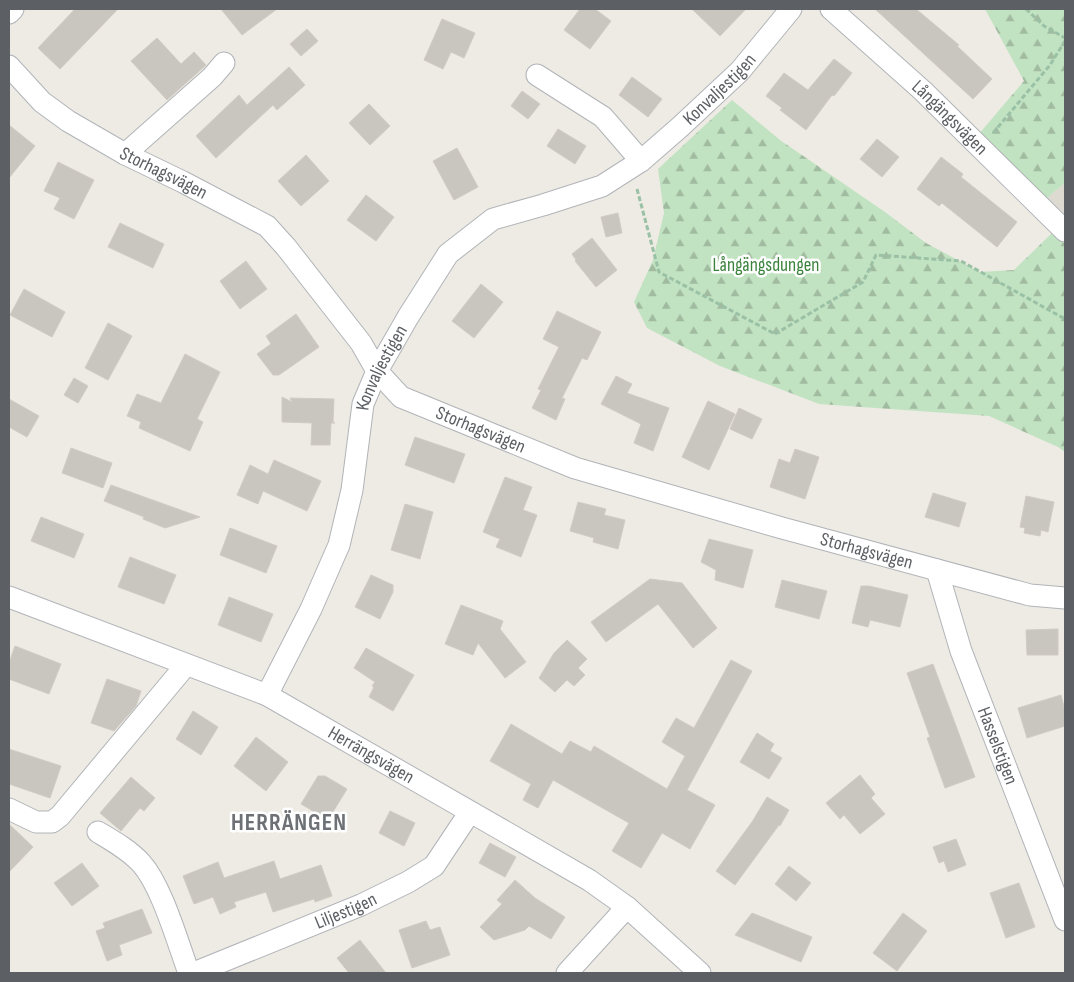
<svg xmlns="http://www.w3.org/2000/svg" width="1074" height="982" viewBox="0 0 1074 982" font-family="'Sofia Sans Condensed',sans-serif">
<style>
.education{fill:#dddad2}
.forest{fill:url(#forest-firs)}
.building{fill:#c9c6c0;stroke:#d1ccc2}
.lines{fill:none;stroke-linecap:round;stroke-linejoin:round}
.minor-casing{stroke:#b1b4b8;stroke-width:23}
.path{stroke:#9ac1a5;stroke-width:3;stroke-dasharray:5 2.5;stroke-linecap:butt}
.minor{stroke:#fff;stroke-width:21}
.labels{text-anchor:middle;dominant-baseline:central;stroke-width:5;stroke-linejoin:round;paint-order:stroke}
.street-label{font-size:19px;fill:#5c5f63;stroke:#fff}
.park-label{font-size:19px;fill:#3b833d;stroke:#fff}
.district-label{font-size:24px;font-weight:bold;letter-spacing:1px;fill:#6d7175;stroke:#fff}
</style>
<defs>
<pattern id="forest-firs" width="22" height="20" patternUnits="userSpaceOnUse" patternTransform="scale(1.25)"><rect width="22" height="20" fill="#c2e3c2"/><path d="M5 1l3.5 6h-7zM16 11l3.5 6h-7z" fill="#a1bba1"/></pattern>
</defs>
<rect width="100%" height="100%" fill="#edebe4"/>
<path class="education" d="M1065,183v31l-18,-16z"/>
<g class="forest">
<path d="M985,9h80v174l-18,15 -69,-63 46,-54z"/>
<path d="M732,100l48,40 105,72 41,31 54,29 34,-2 39,-38 12,12v208l-7,-5 -69,-31 -170,-12 -99,-38 -73,-38 -13,-26 19,-42 11,-47 -6,-44z"/>
</g>
<g class="building">
<path d="M75,9h43l-58,60 -22,-21z"/>
<path d="M221,9h56l-35,26z"/>
<path d="M580,9h15l16,12 -21,28 -26,-19z"/>
<path d="M692,9h54l-26,27z"/>
<path d="M875,9h41l43,36 -2,1 35,33 -19,20z"/>
<path d="M442,19l33,14 -11,25 -13,-6 -8,17 -19,-9z"/>
<path d="M307,29l11,12 -17,15 -11,-12z"/>
<path d="M157,38l24,26 13,-12 12,13 -39,35 -36,-39z"/>
<path d="M834,59l18,14 -18,23 -2,-1 -26,35 -26,-20 2,-2 -16,-12 18,-23 24,17z"/>
<path d="M289,67l16,18 -28,25 -4,-5 -57,53 -20,-22 43,-41 8,10z"/>
<path d="M632,77l30,22 -14,18 -29,-22z"/>
<path d="M522,91l18,13 -12,15 -17,-13z"/>
<path d="M369,104l21,22 -20,19 -21,-22z"/>
<path d="M9,125l26,21 -26,32z"/>
<path d="M558,129l28,17 -11,18 -28,-18z"/>
<path d="M877,139l22,18 -17,20 -22,-18z"/>
<path d="M457,148l21,39 -24,13 -21,-39z"/>
<path d="M306,155l23,26 -28,25 -23,-25z"/>
<path d="M941,157l22,17 -2,3 56,45 -20,25 -55,-44 -3,3 -22,-17z"/>
<path d="M58,162l36,18 -20,39 -20,-10 6,-11 -16,-7z"/>
<path d="M366,195l28,22 -18,24 -29,-21z"/>
<path d="M618,213l4,20 -16,4 -5,-20z"/>
<path d="M120,223l44,21 -11,24 -45,-21z"/>
<path d="M592,238l25,32 -21,17 -21,-26 1,-1 -4,-6z"/>
<path d="M246,261l21,28 -27,20 -20,-28z"/>
<path d="M481,284l22,18 -29,36 -22,-17z"/>
<path d="M24,289l41,23 -13,25 -42,-22z"/>
<path d="M557,311l44,21 -14,28 -5,-2 -20,40 3,1 -9,21 -24,-12 9,-18 -3,-1 21,-42 -16,-8z"/>
<path d="M296,314l23,33 -40,28h-6l-16,-21 14,-10 -5,-8z"/>
<path d="M108,323l24,13 -24,44 -23,-12z"/>
<path d="M185,354l35,18 -23,47 6,3 -13,29 -51,-23 2,-6 -14,-6 10,-22 24,9z"/>
<path d="M616,376l16,8 -5,9 42,15 -16,43 -19,-8 7,-19 -40,-20z"/>
<path d="M74,378l14,8 -10,17 -14,-8z"/>
<path d="M282,397l10,5 -2,-4 44,1 -1,23 2,1h-4l-1,22h-19l1,-22 -30,-1z"/>
<path d="M9,399l30,17 -12,21 -18,-10z"/>
<path d="M708,401l27,13 -26,56 -27,-13z"/>
<path d="M739,408l23,11 -10,20 -22,-10z"/>
<path d="M415,437l50,17 -11,29 -49,-18z"/>
<path d="M71,448l41,15 -9,25 -41,-15z"/>
<path d="M795,449l24,8 -14,42 -35,-12 9,-28 11,4z"/>
<path d="M274,460l47,21 -14,30 -44,-20 -5,13 -21,-9 13,-30 18,9z"/>
<path d="M505,477l27,10 -9,23 14,5 -16,42 -25,-10 4,-8 -17,-7z"/>
<path d="M111,485l89,32 -35,11 -22,-9 1,-2 -40,-16z"/>
<path d="M933,493l33,10 -7,24 -34,-10z"/>
<path d="M1026,496l28,6 -6,30 -7,-2 -1,6 -16,-3 1,-5 -5,-1z"/>
<path d="M578,502l28,7 -2,6 21,5 -7,29 -25,-7 1,-4 -24,-7z"/>
<path d="M405,504l28,8 -13,47 -29,-9z"/>
<path d="M41,517l43,17 -10,24 -43,-17z"/>
<path d="M230,528l47,18 -11,27 -46,-18z"/>
<path d="M709,539l44,11 -10,38 -28,-8 1,-10 -15,-8z"/>
<path d="M130,557l46,18 -12,29 -46,-17z"/>
<path d="M371,575l22,10v7l-13,27 -25,-12z"/>
<path d="M650,579l32,4 35,45 -24,20 -35,-44 -52,38 -15,-20z"/>
<path d="M782,580l45,11 -8,28 -44,-12z"/>
<path d="M861,586h8l39,9 -8,32 -30,-7 -2,7 -16,-4z"/>
<path d="M229,597l44,17 -12,28 -43,-17z"/>
<path d="M461,605l42,16 -3,8 26,33 -21,16 -27,-35 -5,12 -28,-11z"/>
<path d="M1058,629v26h-31l-1,-25z"/>
<path d="M567,640l20,19 -9,9 7,7 -11,11 -7,-6 -12,12 -16,-14 15,-25z"/>
<path d="M15,646l46,18 -12,30 -40,-15v-16z"/>
<path d="M366,648l48,27 -21,36 -24,-14 5,-10 -2,-1 3,-4 -21,-14z"/>
<path d="M731,660l21,11 -65,119 28,15 -25,44 -28,-16 -21,35 -29,-17 17,-28 -76,-43 -15,28 -15,-8 8,-16 -41,-23 21,-37 51,30 8,-13 21,11 3,-6 73,43 18,-33 -23,-14 14,-24 18,10z"/>
<path d="M933,664l42,113 -30,11 -18,-50 3,-1 -23,-64z"/>
<path d="M107,679l34,12 -5,15 -22,25 -23,-8z"/>
<path d="M1061,695l4,16v15l-38,12 -9,-30z"/>
<path d="M193,711l25,16 -17,28 -25,-16z"/>
<path d="M757,733l17,11 -4,7 12,7 -13,21 -29,-17z"/>
<path d="M256,737l32,25 -22,29 -32,-25z"/>
<path d="M9,749l52,17 -11,32 -41,-14z"/>
<path d="M860,775l15,19 -4,4 14,16 -25,20 -16,-19 -4,4 -14,-16z"/>
<path d="M318,776h7l22,13 -19,31 -27,-16z"/>
<path d="M131,777l24,21 -11,13 -4,-3 -19,23 -21,-18z"/>
<path d="M767,797l22,13 -9,16 -1,-1 -44,60 -19,-14 36,-49z"/>
<path d="M390,811l25,12 -11,23 -25,-13z"/>
<path d="M9,824l24,23 -24,25z"/>
<path d="M956,839l10,26 -18,7 -4,-11 -5,2 -6,-16z"/>
<path d="M490,843l26,14 -11,20 -26,-14z"/>
<path d="M274,861l6,18 41,-14 11,31 -17,6 -1,-3 -41,13 -7,-20 -32,10 2,5 -16,7 -7,-17 -19,7 -11,-28 35,-14 6,16z"/>
<path d="M82,863l17,23 -27,20 -18,-23z"/>
<path d="M789,866l22,17 -15,18 -21,-17z"/>
<path d="M515,880l20,18 30,19 -14,22 -22,-13 -4,4 -31,10 -14,-13 22,-23 -5,-4z"/>
<path d="M1019,883l16,44 -29,11 -16,-45z"/>
<path d="M142,909l10,24 -33,12 3,10 -15,6 -11,-30 9,-3 -2,-5z"/>
<path d="M752,913l60,24 -11,25 -66,-27z"/>
<path d="M903,913l24,18 -30,40 -24,-18z"/>
<path d="M426,921l4,9 10,-3 10,28 -38,13 -13,-38z"/>
<path d="M360,940l26,33h-37l-12,-15z"/>
</g>
<g class="lines">
<g class="minor-casing">
<g id="minor">
<path id="s1" d="M831,9l92,82 142,140"/>
<path d="M9,13l4,-4"/>
<path id="s2" d="M9,66l33,36 26,19 57,33 58,28 84,44 19,21 75,96 16,28 24,26 174,71 207,60 248,67 35,3"/>
<path d="M537,75l66,42 38,44"/>
<path d="M125,154l87,-77 12,-14"/>
<path id="s3" d="M937,570l24,81 104,269"/>
<path id="s4" d="M9,597l258,98 322,185 38,27 73,66"/>
<path id="s5" d="M267,695l44,-86 28,-64 13,-55 11,-86 14,-33 31,-54 40,-63 45,-35 50,-14 59,-19 39,-25 39,-34 60,-56 51,-62"/>
<path d="M9,809l27,13h16l8,-6 126,-151"/>
<path d="M98,832c15,9 31,18 43,31 21,23 37,81 48,110"/>
<path id="s6" d="M194,973l167,-68 47,-23 26,-16 36,-54"/>
<path d="M567,973l60,-66"/>
</g>
</g>
<g class="path">
<path d="M1026,9l18,17 21,12"/>
<path d="M993,133l57,-68 15,-24"/>
<path d="M637,189l22,83 116,62 88,-52 13,-27 85,6 104,58"/>
</g>
<use href="#minor" class="minor"/>
</g>
<g class="labels">
<g class="street-label">
<text stroke="none"><textPath href="#s5" startOffset="806">Konvaljestigen</textPath></text>
<text stroke="none"><textPath href="#s1" startOffset="161">Långängsvägen</textPath></text>
<text stroke="none"><textPath href="#s2" startOffset="190">Storhagsvägen</textPath></text>
<text stroke="none"><textPath href="#s5" startOffset="350">Konvaljestigen</textPath></text>
<text stroke="none"><textPath href="#s2" startOffset="610">Storhagsvägen</textPath></text>
<text stroke="none"><textPath href="#s2" startOffset="1015">Storhagsvägen</textPath></text>
<text stroke="none"><textPath href="#s3" startOffset="186">Hasselstigen</textPath></text>
<text stroke="none"><textPath href="#s4" startOffset="396">Herrängsvägen</textPath></text>
<text stroke="none"><textPath href="#s6" startOffset="164">Liljestigen</textPath></text>
</g>
<g class="park-label">
<text x="766" y="265">Långängsdungen</text>
</g>
<g class="district-label">
<text x="289" y="822">HERRÄNGEN</text>
</g>
</g>
<rect width="1074" height="982" fill="none" stroke="#5c5f63" stroke-width="20"/>
</svg>
